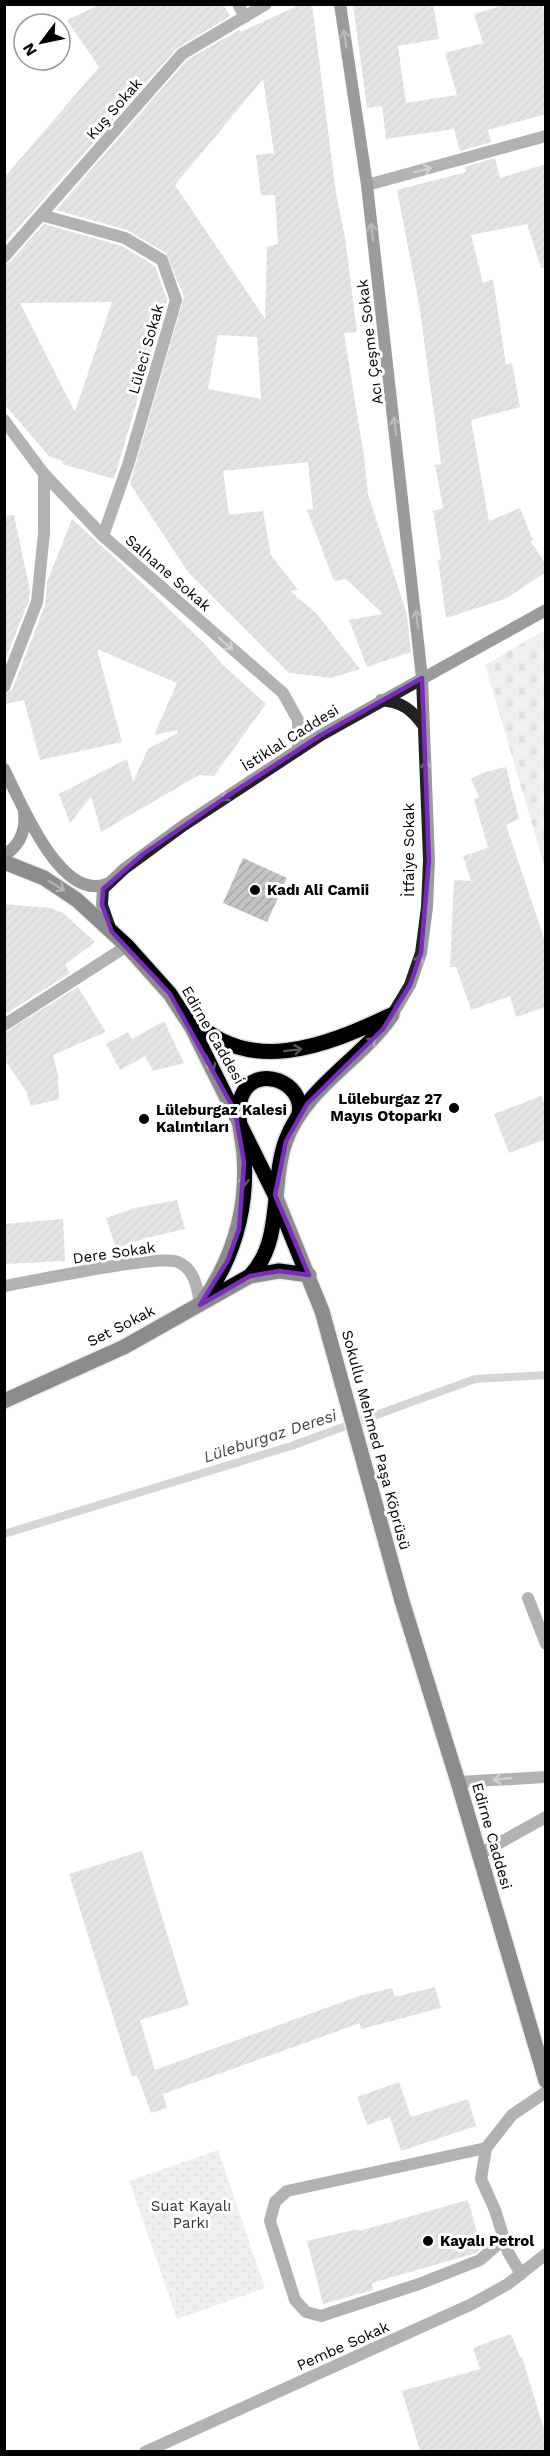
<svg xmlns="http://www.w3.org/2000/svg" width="550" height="2456" viewBox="0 0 550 2456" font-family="'Work Sans',sans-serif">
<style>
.cemetery{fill:url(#cemetery-stones)}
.park{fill:url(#park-dots)}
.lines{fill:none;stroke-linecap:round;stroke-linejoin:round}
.stream{stroke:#a3a3a3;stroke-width:8}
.building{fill:url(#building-hatch);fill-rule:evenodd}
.primary-casing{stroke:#dbdbdb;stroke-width:18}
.service{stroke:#555;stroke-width:12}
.minor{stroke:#555;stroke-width:12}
.secondary{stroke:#222;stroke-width:12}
.primary{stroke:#000;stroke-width:15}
.oneway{stroke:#646464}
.oneway2{stroke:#999}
.oneway3{stroke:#595959}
.marked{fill:none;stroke:#7b2cbf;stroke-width:4.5;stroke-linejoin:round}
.poi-dot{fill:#000;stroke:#fff;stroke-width:2}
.labels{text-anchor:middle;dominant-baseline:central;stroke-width:6;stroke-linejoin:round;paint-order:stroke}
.street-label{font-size:15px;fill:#000;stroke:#fff}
.poi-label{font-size:15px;font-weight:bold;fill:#000;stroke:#fff;text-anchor:start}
.park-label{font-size:15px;fill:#333;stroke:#fff}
.water-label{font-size:16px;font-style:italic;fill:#444;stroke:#fff}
</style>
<defs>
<pattern id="cemetery-stones" width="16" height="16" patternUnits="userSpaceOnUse" patternTransform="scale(1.5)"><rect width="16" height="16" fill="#dcdcdc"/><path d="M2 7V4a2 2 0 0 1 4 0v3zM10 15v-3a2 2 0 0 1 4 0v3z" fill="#bbb"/></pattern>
<pattern id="park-dots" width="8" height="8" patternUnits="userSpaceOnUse" patternTransform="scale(1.5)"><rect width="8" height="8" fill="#dcdcdc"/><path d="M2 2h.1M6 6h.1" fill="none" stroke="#bbb" stroke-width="1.8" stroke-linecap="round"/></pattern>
<pattern id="building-hatch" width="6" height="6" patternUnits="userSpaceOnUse" patternTransform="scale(1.5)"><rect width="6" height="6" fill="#c4c4c4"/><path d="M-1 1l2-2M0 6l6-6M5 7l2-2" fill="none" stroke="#a7a7a7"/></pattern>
</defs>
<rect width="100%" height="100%" fill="#fff"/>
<path class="cemetery" d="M545,630v238l-60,-203z"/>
<path class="park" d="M218,2150l47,138 -88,31 -48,-138z"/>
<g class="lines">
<path class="stream" d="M4,1534l287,-88 184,-67 71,-4"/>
</g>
<g class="building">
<path d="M101,4h122l7,12 -54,33 -172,195v-66l95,-111 -32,-47z"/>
<path d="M301,4h11l24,189 9,44 12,95 -13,1 20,123 4,38 34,105 5,17 4,36 -44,15 -18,-47 34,-6 -37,-35 -12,2 -27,-71 6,-1 -5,-47 -85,9 6,44 34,-4 8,44 27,35 -8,1 26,22 44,56 -29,9 -42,-5 -101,-101 -58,-88 54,-187 -18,-44 -39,-23 -71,-20 131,-150 52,-30 2,2zM263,79l11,74 -18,2 5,40h14l3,49 -11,3 -2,72 -90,-134zM218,335l39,2 4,62 -53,-10z"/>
<path d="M353,4h80l6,35 -41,7 8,57 51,-8 -12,-42 38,-10 -9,-29 33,-10h35l4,14v96l-58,16 3,12 -31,9 -6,-22 -68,10 -4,-33 -15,2z"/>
<path d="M495,158l5,20 46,-14v103l-5,1 -14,-44 -56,11 12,48 10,-4 13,86 6,-2 8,44 -49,13 18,101 31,-13 13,32 -3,1 16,23v8l-41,27 -59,19 -8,-58 3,-1 -8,-48 10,-3 -8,-43 6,-1 -22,-160 -22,-114 69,-18 -1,-5z"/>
<path d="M44,224l78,22 33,20 12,34 -53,179 -52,-15 1,-3 -14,-5 -45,-52v-139l6,-3zM112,302l-19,56 -18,54 -55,-109z"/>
<path d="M14,515l16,76 -1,9 -25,63v-147z"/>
<path d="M72,519l71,65 61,59 19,22 43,39 -52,72 -15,-1 -98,57 -10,-36 -21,27 -11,-29 68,-35 6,23 15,-33 30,-16 -1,-3 -23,5 23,-52 -80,-34 25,93 -82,18 -16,-60 -20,4v-9l8,-5 33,-85 2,-23z"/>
<path d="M506,767l13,52 -13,6 40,119v63l-30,10 -6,-21 -39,14 -15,-43h-6l4,-87 17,1 -8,-25 25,-8 -14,-49 5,-2 -8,-18 11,-6z"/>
<path d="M243,858l44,20 -20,44 -44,-19z"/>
<path d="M4,904l46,4 13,5 32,29 -30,23 5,8 -66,42z"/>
<path d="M78,987l28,45 -53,23 5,20 1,24 -28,7 -5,-15 -22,-32v-26z"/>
<path d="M164,1021l20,42 -31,8 -8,-15 -25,14 -14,-26 22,-12 4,7z"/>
<path d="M541,1096l5,11v32l-37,14 -15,-39z"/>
<path d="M177,1200l8,29 -39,9 -30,10 -10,-30 29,-10z"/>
<path d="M63,1219l2,42 -61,3v-40z"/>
<path d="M142,1851l47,154 -49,15 15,50 204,-74 33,-8 3,9 40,-10 6,21 -80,21 -1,-6 -197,71 4,14 -16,5 -14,-38 -5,2 -63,-203z"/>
<path d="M399,2082l12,35 57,-18 8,27 -75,25 -11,-34 -23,8 -10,-28z"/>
<path d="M468,2200l13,48 -5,5 -104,30 1,7 -50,14 -16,-63 51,-12 1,2z"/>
<path d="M511,2334l9,23h2l24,79v15h-126l-18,-60 78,-22 -7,-21z"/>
</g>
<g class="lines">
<g class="primary-casing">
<g id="primary">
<path d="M4,862l40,16 33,22 50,46 43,48 22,34 83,167 47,116 80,290 56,181 88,299"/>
<path d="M190,1016c56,62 136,30 199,0"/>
<path d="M250,1276l29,-5 30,4"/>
<path d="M204,1300c31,-45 44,-92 40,-146 -2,-19 -9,-42 -2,-59 14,-32 63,-13 57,19"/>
<path d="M4,1401l120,-54 126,-71c34,-35 20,-93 36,-136 20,-53 75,-80 106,-125"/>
</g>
</g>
<g class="service">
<path d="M486,2148l-199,43 -12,11 -5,19 25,79 11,12 15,4 98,-32 61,-24 24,-21"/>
<path d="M521,2274l-13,-22 -13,-42 -14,-31 5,-31 26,-33 34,-23"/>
</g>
<g class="minor">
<path d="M238,4l7,13"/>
<path d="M367,185l179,-49"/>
<path d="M41,215l84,23 37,22 14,40 -47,162 -26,74"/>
<path d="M4,257l178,-203 84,-50"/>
<path d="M4,420l40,54 59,62 180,157 15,27v30"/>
<path d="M4,687l33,-85 7,-69v-59"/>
<path d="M4,1025l123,-79"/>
<path d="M4,1286c30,-5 153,-32 174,-24 17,7 20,28 22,43"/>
<path d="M528,1598l18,46"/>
<path d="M458,1782l88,-5"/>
<path d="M478,1855l68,-38"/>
<path d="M145,2452l327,-148 36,-20 38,-30"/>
</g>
<g class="secondary">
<path d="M340,4l27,181 55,493 7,182 -2,47 -6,46 -11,32 -18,30"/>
<path d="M381,700c21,2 30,9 42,25"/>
<path d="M4,769c16,31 56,133 102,115"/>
<path d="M4,855c17,-10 22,-25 20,-43"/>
<path d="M110,928l-8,-23 1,-16 21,-20 60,-44 137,-90 225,-125"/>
</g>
<use href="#primary" class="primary"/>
</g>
<defs><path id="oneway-shaft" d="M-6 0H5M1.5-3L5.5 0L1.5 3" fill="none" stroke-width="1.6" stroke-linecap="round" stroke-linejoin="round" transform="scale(1.5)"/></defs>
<g class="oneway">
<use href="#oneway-shaft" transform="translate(345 39) rotate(-99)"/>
<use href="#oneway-shaft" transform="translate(372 232) rotate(-97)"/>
<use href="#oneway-shaft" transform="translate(395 426) rotate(-97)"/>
<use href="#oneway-shaft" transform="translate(417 619) rotate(-97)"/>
<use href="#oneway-shaft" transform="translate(426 769) rotate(-93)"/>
<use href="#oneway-shaft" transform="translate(229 795) rotate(147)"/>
<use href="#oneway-shaft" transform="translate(418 963) rotate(-72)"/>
</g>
<g class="oneway2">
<use href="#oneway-shaft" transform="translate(423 170) rotate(-15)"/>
<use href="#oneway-shaft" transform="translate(226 644) rotate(41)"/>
<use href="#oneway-shaft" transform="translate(502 1779) rotate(174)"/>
</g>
<g class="oneway3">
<use href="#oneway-shaft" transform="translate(57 886) rotate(32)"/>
<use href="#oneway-shaft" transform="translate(369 1044) rotate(-46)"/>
<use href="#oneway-shaft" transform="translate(293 1050) rotate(-7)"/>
<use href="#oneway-shaft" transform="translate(210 1063) rotate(63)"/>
<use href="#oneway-shaft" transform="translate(244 1178) rotate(90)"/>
</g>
<path d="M0 0H550V2456H0ZM422,678l7,182 -8,93 -11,32 -27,44 -76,75 -21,37 -11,54 34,80 -30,-4 -29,5 -50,29 28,-45 11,-31 5,-67 -9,-51 -65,-117 -58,-62 -10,-27 1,-16 40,-35 83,-57 95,-62z" fill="#fff" fill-opacity=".55" fill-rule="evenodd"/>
<path class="marked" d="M422,678l7,182 -8,93 -11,32 -27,44 -76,75 -21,37 -11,54 34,80 -30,-4 -29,5 -50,29 28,-45 11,-31 5,-67 -9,-51 -65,-117 -58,-62 -10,-27 1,-16 40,-35 83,-57 95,-62z"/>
<g class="poi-dot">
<circle cx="255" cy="890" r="6"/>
<circle cx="454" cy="1108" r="6"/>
<circle cx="144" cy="1119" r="6"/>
<circle cx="428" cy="2241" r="6"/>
</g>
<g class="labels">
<g class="street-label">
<text transform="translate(114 109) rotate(-49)">Kuş Sokak</text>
<text transform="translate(370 342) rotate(-97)">Acı Çeşme Sokak</text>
<text transform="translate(146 349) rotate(-74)">Lüleci Sokak</text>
<text transform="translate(168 573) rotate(41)">Salhane Sokak</text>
<text transform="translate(290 738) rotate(-32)">İstiklal Caddesi</text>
<text transform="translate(409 850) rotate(-90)">İtfaiye Sokak</text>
<text transform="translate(213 1035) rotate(60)">Edirne Caddesi</text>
<text transform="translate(114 1253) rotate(-8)">Dere Sokak</text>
<text transform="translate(121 1326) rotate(-27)">Set Sokak</text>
<text transform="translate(376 1440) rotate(75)">Sokullu Mehmed Paşa Köprüsü</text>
<text transform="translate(492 1836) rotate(74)">Edirne Caddesi</text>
<text transform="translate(343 2346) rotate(-24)">Pembe Sokak</text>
</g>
<g class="poi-label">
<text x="267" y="890">Kadı Ali Camii</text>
<text x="442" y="1099" text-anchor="end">Lüleburgaz 27<tspan x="442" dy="17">Mayıs Otoparkı</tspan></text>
<text x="156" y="1110">Lüleburgaz Kalesi<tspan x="156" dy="17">Kalıntıları</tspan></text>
<text x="440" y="2241">Kayalı Petrol</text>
</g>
<g class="park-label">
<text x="191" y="2206">Suat Kayalı<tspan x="191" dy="17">Parkı</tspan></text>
</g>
<g class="water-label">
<text transform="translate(270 1436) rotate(-18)">Lüleburgaz Deresi</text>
</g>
</g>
<rect width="550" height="2456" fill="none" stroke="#000000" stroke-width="12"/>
<g transform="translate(42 42) rotate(238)"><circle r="28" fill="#ffffff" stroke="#999999" stroke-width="1.5"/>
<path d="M0-4.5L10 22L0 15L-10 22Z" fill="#000000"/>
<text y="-9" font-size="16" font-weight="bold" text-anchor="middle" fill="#000000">N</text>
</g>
</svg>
